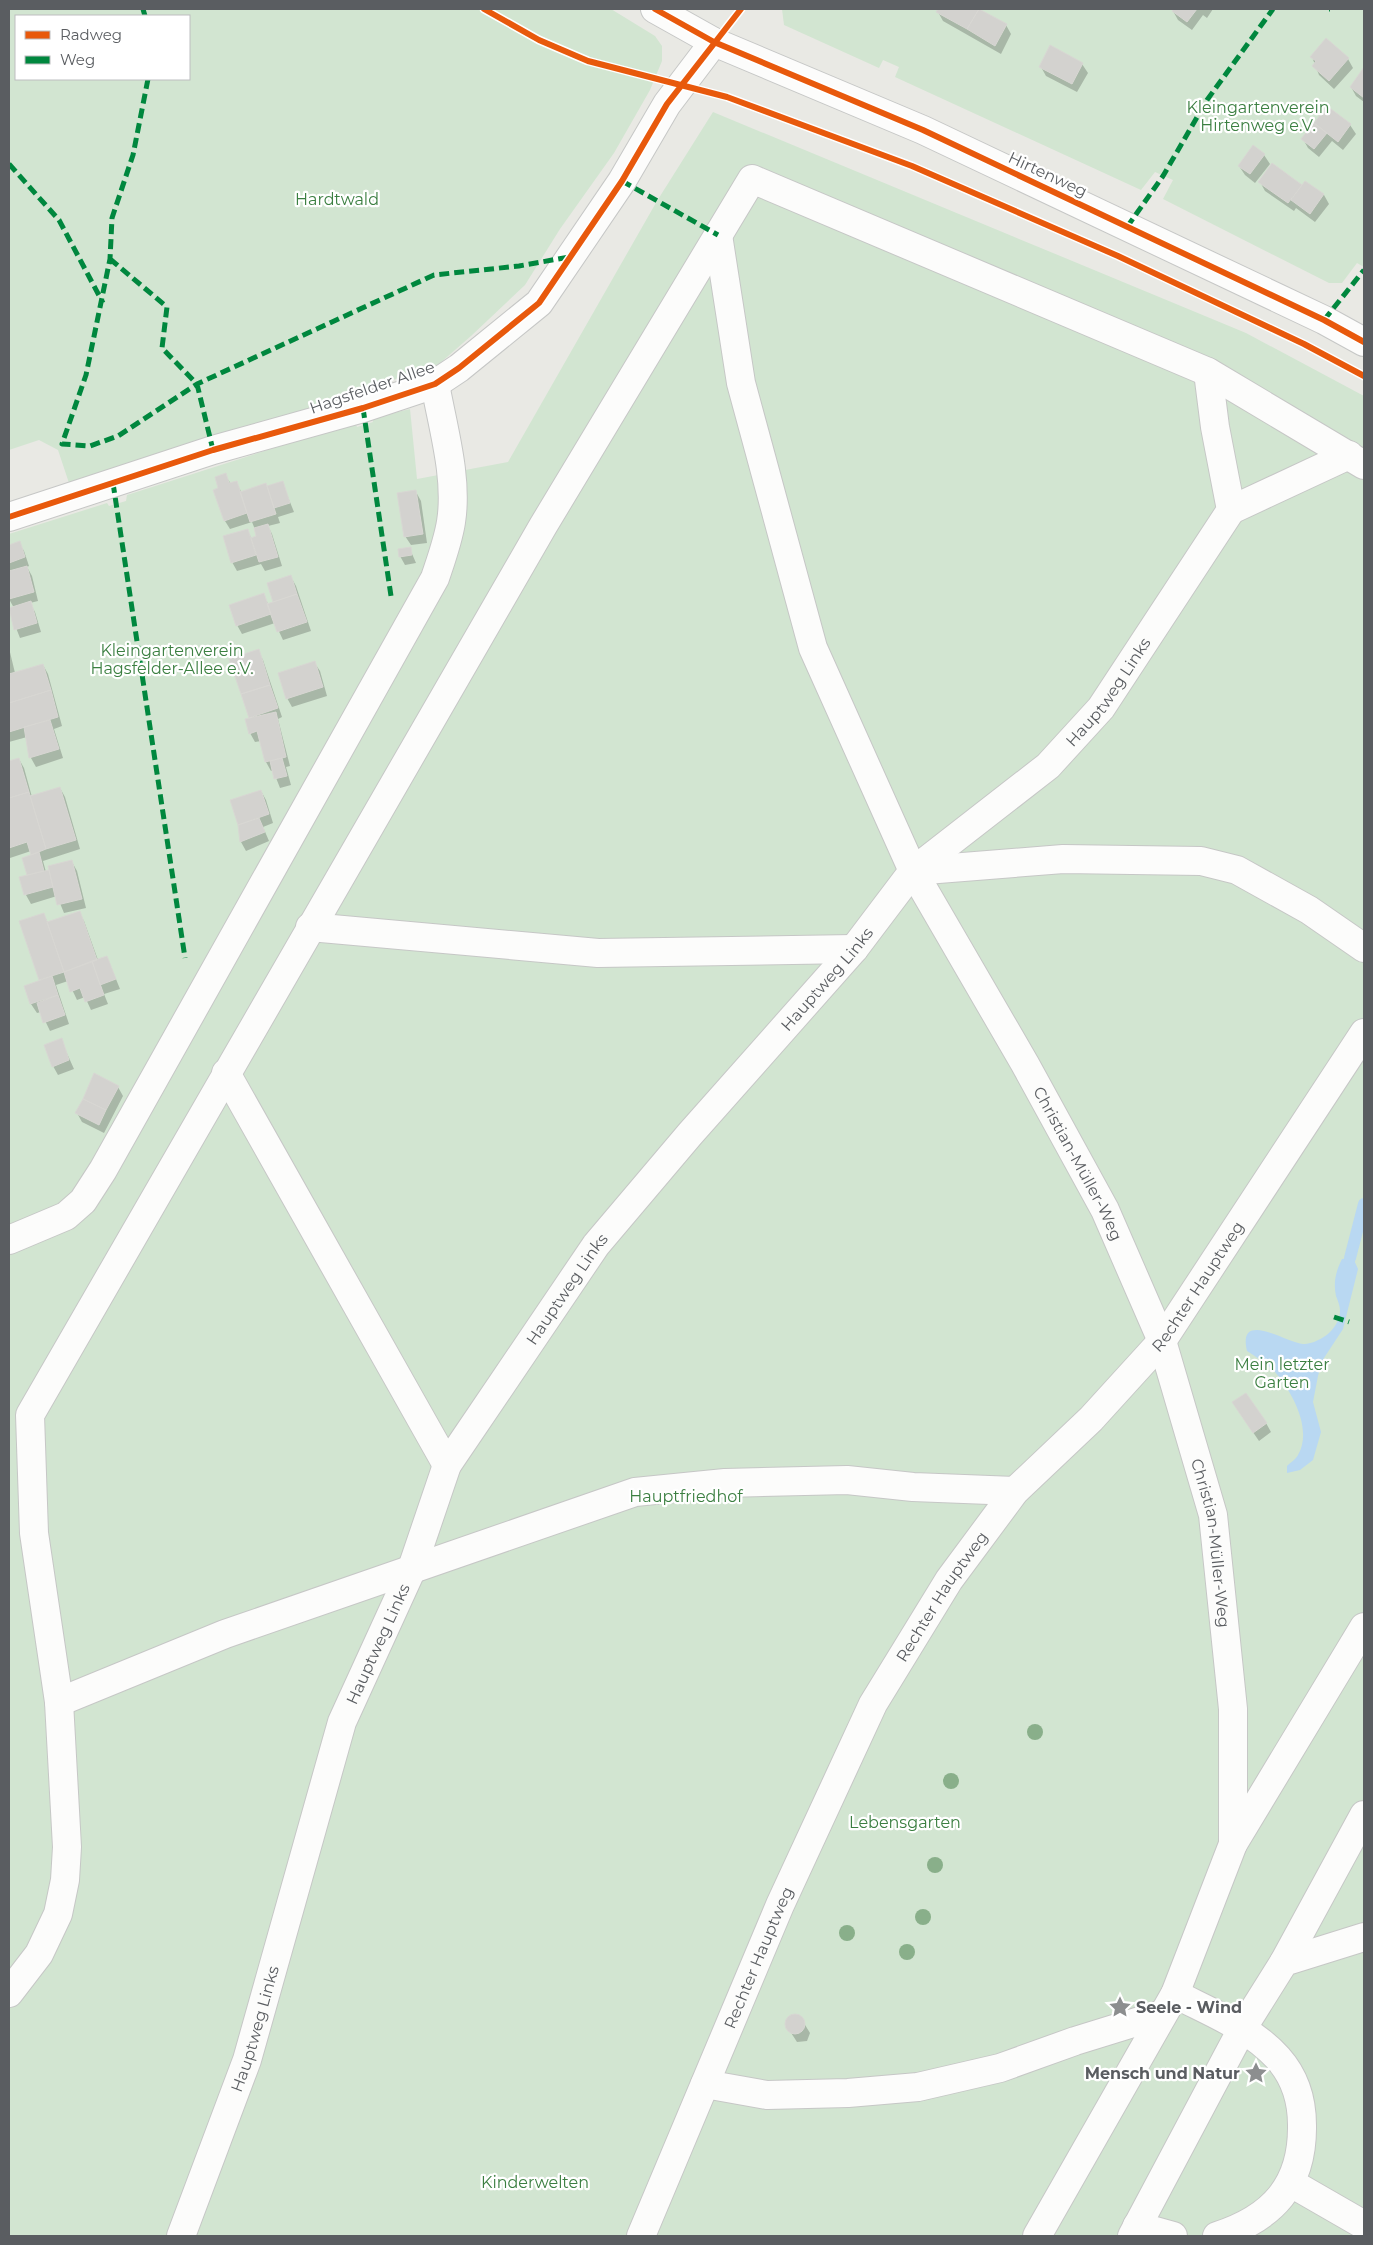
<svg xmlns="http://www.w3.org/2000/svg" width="1373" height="2245" font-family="Montserrat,sans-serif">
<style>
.green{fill:#d2e5d1;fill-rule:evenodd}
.water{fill:#b9d8f2}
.shadow{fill:#0003}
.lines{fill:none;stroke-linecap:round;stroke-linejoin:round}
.stream{stroke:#b9d8f2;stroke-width:12}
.building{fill:#d3d2cf;stroke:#d8d7d3}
.minor-casing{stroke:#c6c7c6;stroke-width:30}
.minor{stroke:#fcfcfb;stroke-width:28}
.quiet{stroke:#00873e;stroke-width:5;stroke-dasharray:10 5;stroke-linecap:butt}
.cycleway-casing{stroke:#fff;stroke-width:9}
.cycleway{stroke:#e8590c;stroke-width:6}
.tree{fill:#89af8a}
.labels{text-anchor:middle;stroke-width:4.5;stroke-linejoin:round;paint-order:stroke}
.park-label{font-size:16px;fill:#3b7f41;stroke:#fff}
.street-label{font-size:16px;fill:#5a5d61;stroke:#fff}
.poi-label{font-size:16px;font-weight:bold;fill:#5a5d61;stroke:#fff;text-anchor:start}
</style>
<rect width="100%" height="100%" fill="#e9e9e4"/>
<path class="green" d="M 9,9 L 611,9 L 655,36 L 662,46 L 662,61 L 650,90 L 614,153 L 560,229 L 525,285 L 471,336 L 439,364 L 344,397 L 69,483 L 58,450 L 39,440 L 9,450 ZM 16,16 L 189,16 L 189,79 L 16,79 Z
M 782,9 L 1364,9 L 1364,267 L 1357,263 L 1342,283 L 1329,283 L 1163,199 L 1173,180 L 1155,172 L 1141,190 L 895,77 L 899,67 L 883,60 L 879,68 L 784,25 Z
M 713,112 L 1246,333 L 1364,396 L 1364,2236 L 9,2236 L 9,534 L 107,503 L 109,506 L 126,501 L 127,495 L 355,422 L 357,427 L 373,422 L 372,418 L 410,409 L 417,479 L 508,462 L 657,201 Z"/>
<path class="water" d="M 1350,1258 L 1354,1260 L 1358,1269 L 1343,1329 L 1322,1361 L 1318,1376 L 1313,1402 L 1321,1432 L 1313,1460 L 1300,1470 L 1287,1473 L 1287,1466 C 1290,1463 1296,1459 1298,1455 C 1313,1429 1292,1392 1275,1372 C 1268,1364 1256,1357 1247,1351 C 1237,1309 1287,1343 1303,1344 C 1308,1344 1315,1342 1318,1340 C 1329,1336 1340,1323 1340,1311 C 1340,1306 1338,1301 1336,1296 C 1333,1282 1336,1271 1342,1259 Z"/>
<path class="shadow" d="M 940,9 L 976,9 L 1006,25 L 1011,34 L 1001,54 L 943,21 L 938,12 Z
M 1175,9 L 1213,9 L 1207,18 L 1203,15 L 1192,30 L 1178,20 L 1173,11 Z
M 1312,57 L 1348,59 L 1353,68 L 1334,89 L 1319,75 Z
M 1082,64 L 1088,73 L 1077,92 L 1046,76 L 1041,67 Z
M 1364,70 L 1364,102 L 1356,96 L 1351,87 Z
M 1327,108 L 1350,125 L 1356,134 L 1343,150 L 1332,141 L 1319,157 L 1308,148 L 1303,139 Z
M 1254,147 L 1264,155 L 1270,164 L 1255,183 L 1245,175 L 1239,166 Z
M 1272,165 L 1302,187 L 1305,182 L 1324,195 L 1329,204 L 1315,222 L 1296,208 L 1294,211 L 1265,191 L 1260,182 Z
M 225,475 L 231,484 L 236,482 L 242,493 L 282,482 L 294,512 L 278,517 L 280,523 L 268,526 L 272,534 L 282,566 L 265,571 L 261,564 L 237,571 L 232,562 L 247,530 L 252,539 L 258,537 L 252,522 L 230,529 L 225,521 L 215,490 L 220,488 Z
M 416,492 L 421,501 L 427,543 L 411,545 L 405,536 Z
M 19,543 L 24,551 L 29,566 L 27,567 L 32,576 L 38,601 L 30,603 L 35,612 L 41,632 L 20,638 L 9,610 L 14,608 L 9,599 L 9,546 Z
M 410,549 L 416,563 L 405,565 L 400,556 Z
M 291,577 L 296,586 L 311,631 L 283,640 L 275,623 L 242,634 L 237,625 L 263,595 L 269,605 L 275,603 Z
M 9,648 L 15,673 L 43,665 L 48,674 L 62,726 L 54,729 L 63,758 L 36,767 L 31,758 L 27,737 L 9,742 Z
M 258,651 L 263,660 L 282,717 L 278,719 L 290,766 L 286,767 L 291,785 L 280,788 L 273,770 L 271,771 L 266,762 L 261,741 L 255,742 L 250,733 L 250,719 L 231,660 Z
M 314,662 L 320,671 L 327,696 L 292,707 L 287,698 Z
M 19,759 L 24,768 L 32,797 L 60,788 L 65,797 L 80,849 L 43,861 L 46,872 L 72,862 L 77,871 L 86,908 L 64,913 L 57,896 L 31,904 L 26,895 L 21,878 L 29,876 L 24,858 L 33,856 L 31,851 L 10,858 L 9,856 L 9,762 Z
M 261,791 L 266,800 L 273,823 L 263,827 L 269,841 L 246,851 L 241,842 L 240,824 Z
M 79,912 L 84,921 L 98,960 L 107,957 L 120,989 L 104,994 L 108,1004 L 91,1010 L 85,997 L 77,1000 L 68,981 L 56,985 L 69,1024 L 50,1031 L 41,1012 L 37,1013 L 31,1004 L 26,986 L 41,981 L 21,922 L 44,915 L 48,923 Z
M 61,1040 L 74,1069 L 58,1075 L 53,1066 Z
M 118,1087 L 123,1096 L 104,1133 L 82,1122 L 77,1113 Z
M 1233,1403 L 1266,1423 L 1271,1432 L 1259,1441 Z
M 799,2015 L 810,2033 L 807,2041 L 797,2042 L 786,2025 L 790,2017 Z"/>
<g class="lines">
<path class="stream" d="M 1350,1258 L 1364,1204"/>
</g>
<path class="building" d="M 938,9 L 979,9 L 967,29 L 936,12 Z
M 979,9 L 1007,24 L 995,46 L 967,29 Z
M 1174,9 L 1197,9 L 1187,22 L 1172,11 Z
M 1326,38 L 1349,58 L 1329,81 L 1312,66 L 1316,61 L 1310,57 Z
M 1050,45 L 1083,63 L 1072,84 L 1039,67 Z
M 1364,67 L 1364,98 L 1350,87 Z
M 1327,106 L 1351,124 L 1338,142 L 1314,123 Z
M 1314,123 L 1327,133 L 1314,149 L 1301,139 Z
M 1253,145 L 1265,154 L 1250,174 L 1238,166 Z
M 1272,163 L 1302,185 L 1288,203 L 1258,182 Z
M 1305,181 L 1324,194 L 1310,214 L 1291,200 Z
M 226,473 L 229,483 L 237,481 L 247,513 L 224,521 L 213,490 L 218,488 L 215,477 Z
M 283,481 L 290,503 L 274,508 L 267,486 Z
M 266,483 L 276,514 L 250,522 L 240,492 Z
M 416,490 L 423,534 L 404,537 L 397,493 Z
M 268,524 L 278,557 L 259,562 L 251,538 L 256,536 L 254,528 Z
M 248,529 L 256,555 L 231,563 L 223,536 Z
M 20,541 L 25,557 L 9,563 L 9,545 Z
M 411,547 L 412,555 L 399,557 L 398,549 Z
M 27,566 L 34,592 L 9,599 L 9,571 Z
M 291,575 L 297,594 L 273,602 L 267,583 Z
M 264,593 L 271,614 L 236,626 L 229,605 Z
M 297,594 L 307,622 L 277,632 L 267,604 Z
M 31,601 L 37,623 L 14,630 L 9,608 Z
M 259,649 L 270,685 L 241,694 L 229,659 Z
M 315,661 L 323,687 L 286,699 L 278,673 Z
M 43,664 L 51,690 L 9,703 L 9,674 Z
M 270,685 L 278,708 L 249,718 L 241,694 Z
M 51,690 L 58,717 L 9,732 L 9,703 Z
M 276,712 L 286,757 L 265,762 L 257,731 L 249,734 L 245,719 Z
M 50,720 L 59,749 L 29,758 L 24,727 Z
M 19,758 L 29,792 L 9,798 L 9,761 Z
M 282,758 L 287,776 L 274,779 L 270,761 Z
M 60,787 L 76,840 L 46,849 L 30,796 Z
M 261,790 L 269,814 L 238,825 L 230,800 Z
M 29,792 L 46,849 L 31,855 L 27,842 L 9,848 L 9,798 Z
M 259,818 L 265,832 L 240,842 L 238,825 Z
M 39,852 L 44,871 L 27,875 L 22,858 Z
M 72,860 L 82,899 L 57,905 L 48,866 Z
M 49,870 L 53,887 L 24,895 L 19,877 Z
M 80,911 L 97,960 L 64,972 L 47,922 Z
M 44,913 L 64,972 L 39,980 L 19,921 Z
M 107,956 L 116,979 L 100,985 L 92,961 Z
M 92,961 L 104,995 L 85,1002 L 80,988 L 70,992 L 64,972 Z
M 52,976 L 58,995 L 30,1004 L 24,986 Z
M 58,995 L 65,1015 L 43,1023 L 37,1003 Z
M 62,1038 L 69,1060 L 52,1067 L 44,1045 Z
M 94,1073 L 119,1086 L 106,1110 L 83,1099 Z
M 83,1099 L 106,1110 L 99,1125 L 75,1113 Z
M 1246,1393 L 1267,1423 L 1253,1433 L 1232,1402 Z
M785 2024a10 10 0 1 1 20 0a10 10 0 1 1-20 0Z"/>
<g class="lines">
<defs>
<g id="minor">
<path d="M 655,9 L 714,42 L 923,130 L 1324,320 L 1364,342"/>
<path d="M 718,235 L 741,383 L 813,648 L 913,871 L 1063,859 L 1201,861 L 1237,870 L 1309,910 L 1364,948"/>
<path d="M 1231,510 L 1349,455"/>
<path d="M 9,517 L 213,450 L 363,408 L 435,384 L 459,368 L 539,303 L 622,181 L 667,104 L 714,42"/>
<path id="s1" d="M 913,871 L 1025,1064 L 1105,1210 L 1162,1341 L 1213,1515 L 1233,1709 L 1233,1844 L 1175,1994 L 1037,2236"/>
<path d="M 310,927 L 598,953 L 854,949"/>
<path d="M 226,1073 L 447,1465"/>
<path d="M 9,1240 L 66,1216 L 83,1201 L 103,1170 L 435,578 C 441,560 448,541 451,522 C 458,478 443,428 435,384"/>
<path d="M 59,1702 L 225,1634 L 635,1492 L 725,1483 L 847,1480 L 913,1487 L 1015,1491"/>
<path d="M 1233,1844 L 1364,1627"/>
<path d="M 1284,1962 L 1364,1815"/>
<path d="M 9,1993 L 39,1954 L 58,1914 L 65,1880 L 67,1847 L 59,1702 L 34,1533 L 30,1415 L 543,526 L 752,179 L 1208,372 L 1364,465"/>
<path d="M 1175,1994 C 1210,2012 1251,2028 1278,2058 C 1295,2077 1302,2101 1302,2125 C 1303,2185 1273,2218 1217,2236"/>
<path d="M 705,2084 L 767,2095 L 848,2093 L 918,2087 L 1000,2068 L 1075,2041 L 1162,2014"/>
<path d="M 1291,2183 L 1364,2225"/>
<path d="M 1137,2226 L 1173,2236"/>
<path id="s2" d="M 181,2236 L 247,2060 L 342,1722 L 411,1571 L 447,1465 L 596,1245 L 690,1134 L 854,949 L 913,871 L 1048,766 L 1101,708 L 1231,510 L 1215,427 L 1208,372"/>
<path id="s3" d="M 641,2236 L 780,1905 L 873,1704 L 949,1580 L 1015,1491 L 1091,1419 L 1162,1341 L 1364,1033"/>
<path d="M 1132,2236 L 1242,2029 L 1284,1962 L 1364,1937"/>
</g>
</defs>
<use href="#minor" class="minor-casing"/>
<use href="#minor" class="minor"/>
<path class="quiet" d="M 143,9 L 145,16
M 1329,9 L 1330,9
M 148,79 L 133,155 L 112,218 L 110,259 L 86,375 L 62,444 L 90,446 L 118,436 L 197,384 L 434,275 L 519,266 L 569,257
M 9,164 L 59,220 L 103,303
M 622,181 L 718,235
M 1127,227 L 1163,176 L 1207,100 L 1273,9
M 110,259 L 167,307 L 162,348 L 197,384 L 213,450
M 1324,320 L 1364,270
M 363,408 L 391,596
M 113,483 L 185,958
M 1334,1317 L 1349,1322"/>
<defs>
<path id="cycleway" d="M 484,9 L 539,40 L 588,61 L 727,97 L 912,166 L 1118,256 L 1304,344 L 1364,376
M 655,9 L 714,42 L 923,130 L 1324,320 L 1364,342
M 9,517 L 213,450 L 363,408 L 435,384 L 459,368 L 539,303 L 622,181 L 667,104 L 741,9"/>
</defs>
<use href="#cycleway" class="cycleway-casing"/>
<use href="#cycleway" class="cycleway"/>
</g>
<g class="tree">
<circle cx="1035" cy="1732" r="8"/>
<circle cx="951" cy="1781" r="8"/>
<circle cx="935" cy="1865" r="8"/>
<circle cx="923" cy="1917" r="8"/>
<circle cx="847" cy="1933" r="8"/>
<circle cx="907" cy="1952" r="8"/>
</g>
<defs>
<symbol id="sight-bare" viewBox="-9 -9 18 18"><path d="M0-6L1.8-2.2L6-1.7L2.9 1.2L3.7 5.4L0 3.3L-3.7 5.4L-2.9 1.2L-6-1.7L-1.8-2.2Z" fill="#8c8e8f" stroke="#fff" stroke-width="2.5" paint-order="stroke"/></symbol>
</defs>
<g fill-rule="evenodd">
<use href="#sight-bare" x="1104" y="1991" width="32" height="32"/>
<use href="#sight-bare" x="1240" y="2057" width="32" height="32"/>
</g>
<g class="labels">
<g class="park-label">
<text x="1258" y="113">Kleingartenverein<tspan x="1258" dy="18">Hirtenweg e.V.</tspan></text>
<text x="337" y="205">Hardtwald</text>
<text x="172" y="656">Kleingartenverein<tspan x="172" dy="18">Hagsfelder-Allee e.V.</tspan></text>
<text x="1282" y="1370">Mein letzter<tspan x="1282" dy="18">Garten</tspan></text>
<text x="686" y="1502">Hauptfriedhof</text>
<text x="905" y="1828">Lebensgarten</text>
<text x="535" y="2188">Kinderwelten</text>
</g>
<g class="street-label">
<text transform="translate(1048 174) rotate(25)" y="6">Hirtenweg</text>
<text transform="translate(372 387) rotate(-19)" y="6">Hagsfelder Allee</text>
<text dy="6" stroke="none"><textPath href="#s2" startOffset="1840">Hauptweg Links</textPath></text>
<text dy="6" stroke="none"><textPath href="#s2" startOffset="1435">Hauptweg Links</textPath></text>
<text dy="6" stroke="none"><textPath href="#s1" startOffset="336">Christian-Müller-Weg</textPath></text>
<text dy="6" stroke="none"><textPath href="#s3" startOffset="1112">Rechter Hauptweg</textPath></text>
<text dy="6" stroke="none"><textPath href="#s2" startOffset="1030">Hauptweg Links</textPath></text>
<text dy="6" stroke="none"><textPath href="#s1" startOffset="741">Christian-Müller-Weg</textPath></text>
<text dy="6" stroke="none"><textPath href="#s3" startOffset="708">Rechter Hauptweg</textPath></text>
<text dy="6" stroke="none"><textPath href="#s2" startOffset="625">Hauptweg Links</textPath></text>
<text dy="6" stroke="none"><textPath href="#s3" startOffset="302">Rechter Hauptweg</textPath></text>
<text dy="6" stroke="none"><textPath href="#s2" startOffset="220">Hauptweg Links</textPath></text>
</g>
<g class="poi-label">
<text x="1136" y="2013">Seele - Wind</text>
<text x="1240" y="2079" text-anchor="end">Mensch und Natur</text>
</g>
</g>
<rect width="1373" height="2245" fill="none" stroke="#5a5d61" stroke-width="20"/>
<rect x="15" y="15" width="175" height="65" fill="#ffffff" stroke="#bdbec0"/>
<rect x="25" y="31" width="25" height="8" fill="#e8590c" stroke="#bdbec0"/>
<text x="60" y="40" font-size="15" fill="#5a5d61">Radweg</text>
<rect x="25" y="56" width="25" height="8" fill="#00873e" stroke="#bdbec0"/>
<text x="60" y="65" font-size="15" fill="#5a5d61">Weg</text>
</svg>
